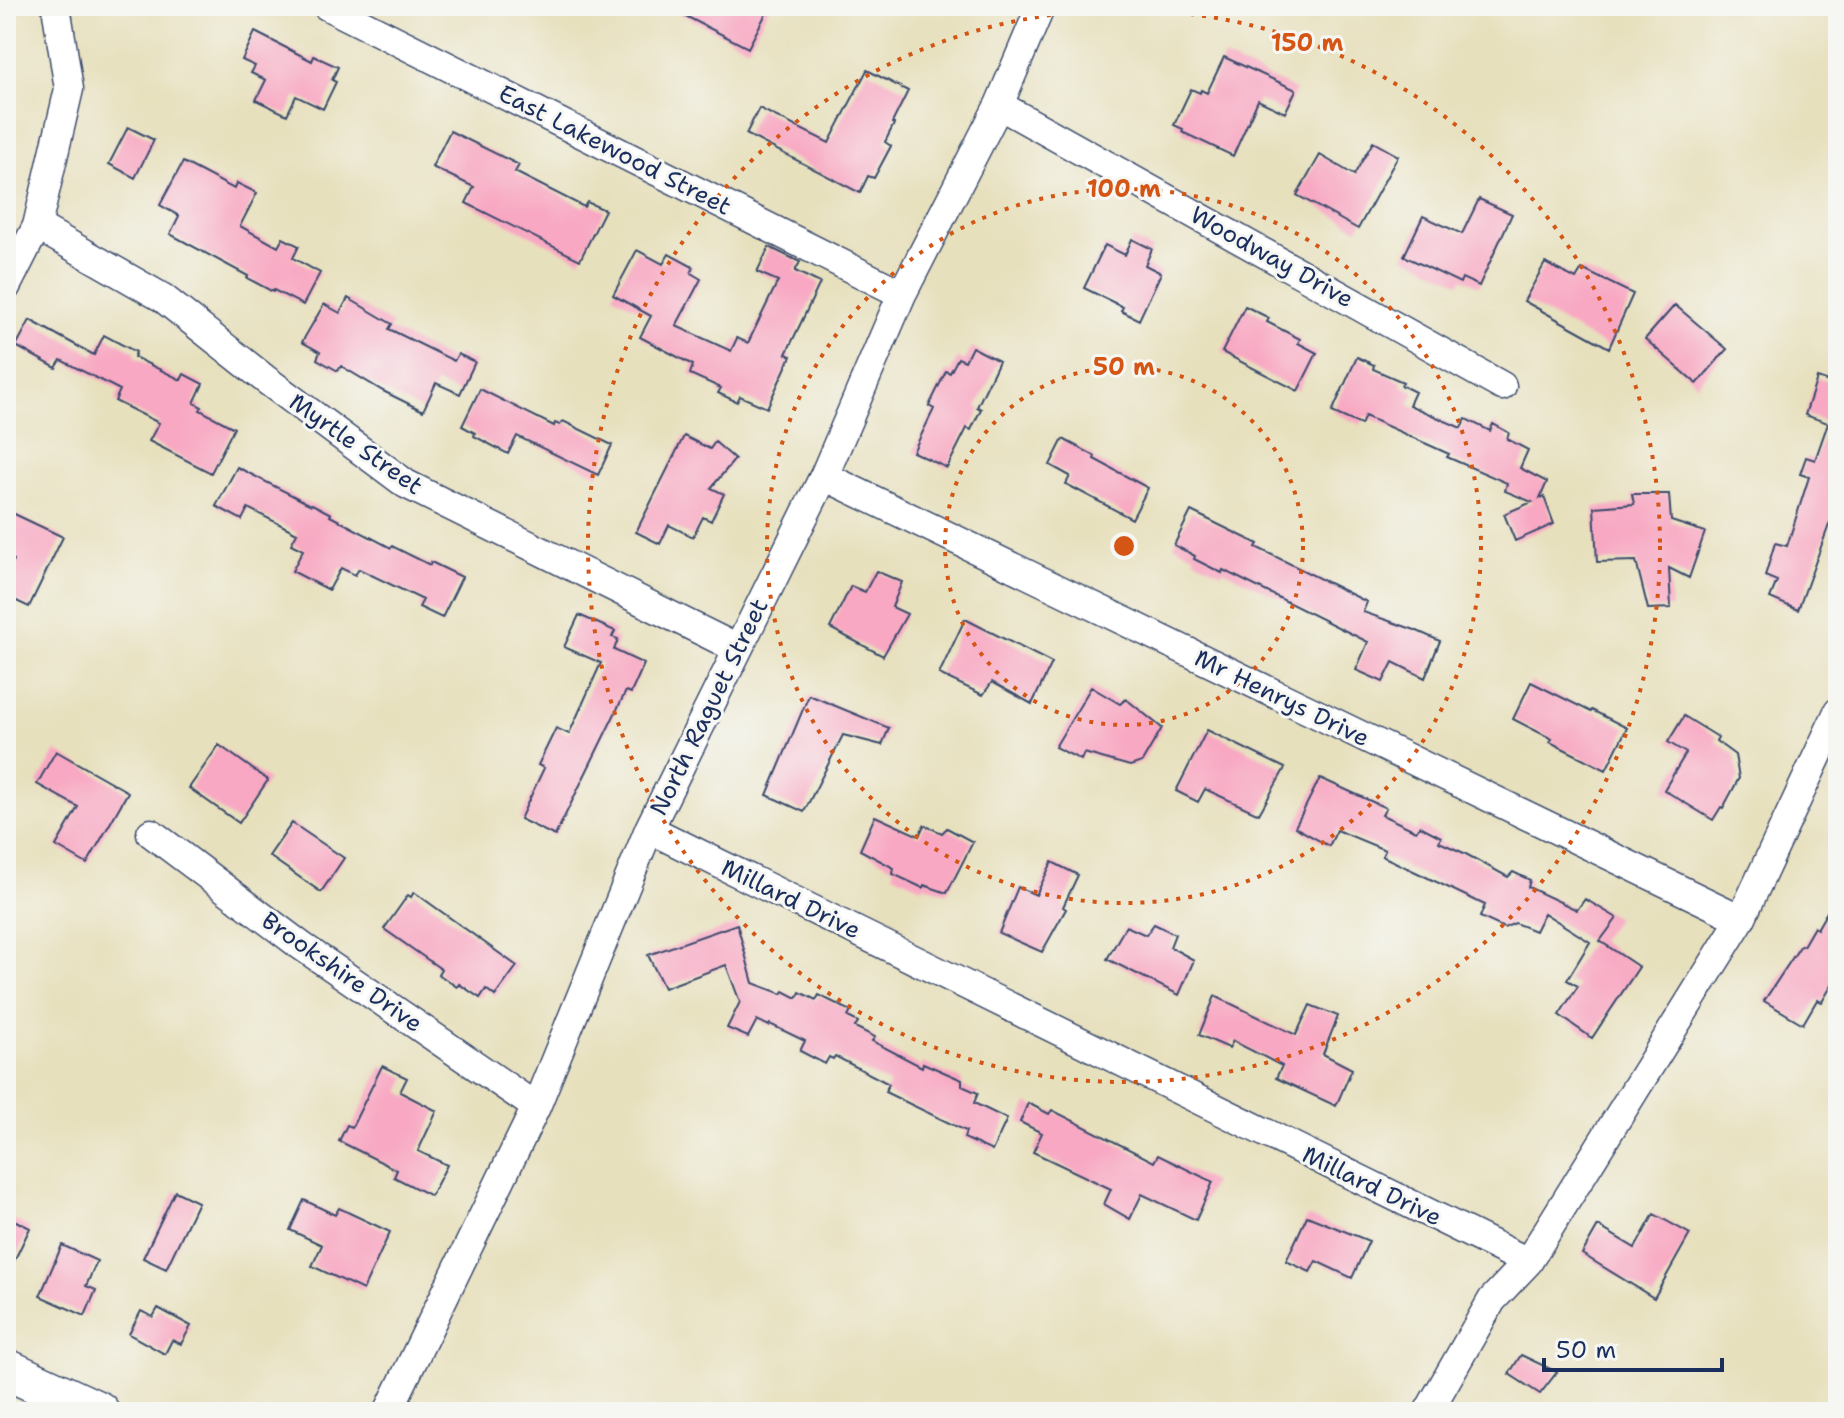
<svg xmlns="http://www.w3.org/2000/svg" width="1844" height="1418" font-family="'Shantell Sans',sans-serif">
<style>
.building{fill:#f8a8c2}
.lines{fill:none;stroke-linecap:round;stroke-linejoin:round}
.minor-casing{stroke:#3a4a6c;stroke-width:31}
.secondary-casing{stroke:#3a4a6c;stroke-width:43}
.minor{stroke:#fff;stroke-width:28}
.secondary{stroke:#fff;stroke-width:40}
.ring{fill:none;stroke:#d45514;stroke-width:4;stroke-dasharray:4 8}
.labels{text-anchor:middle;stroke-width:6;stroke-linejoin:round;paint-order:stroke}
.street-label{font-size:24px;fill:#1b2f5e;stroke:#f6f6f2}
.centre{fill:#d45514;stroke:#f6f6f2;stroke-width:4}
.ring-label{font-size:24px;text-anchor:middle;font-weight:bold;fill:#d45514;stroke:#f6f6f2;stroke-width:6;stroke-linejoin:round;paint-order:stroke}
</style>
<rect width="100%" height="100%" fill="#f6f6f2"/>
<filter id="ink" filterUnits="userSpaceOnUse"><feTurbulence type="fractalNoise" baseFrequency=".0125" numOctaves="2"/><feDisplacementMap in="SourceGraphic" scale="16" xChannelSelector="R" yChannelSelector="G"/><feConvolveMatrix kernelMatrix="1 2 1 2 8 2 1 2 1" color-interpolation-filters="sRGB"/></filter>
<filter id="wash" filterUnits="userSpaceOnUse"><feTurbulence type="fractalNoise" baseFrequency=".006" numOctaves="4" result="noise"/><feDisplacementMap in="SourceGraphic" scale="32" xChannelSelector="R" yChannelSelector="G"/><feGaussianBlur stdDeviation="1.8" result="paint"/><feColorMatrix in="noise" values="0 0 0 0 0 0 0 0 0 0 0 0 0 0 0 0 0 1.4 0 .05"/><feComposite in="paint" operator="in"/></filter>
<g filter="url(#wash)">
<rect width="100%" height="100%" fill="#e7e0bd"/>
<g id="blocks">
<path class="building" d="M 666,6 L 770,6 L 748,48 Z
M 255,32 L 312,61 L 314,56 L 338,67 L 332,80 L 336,82 L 323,109 L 296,96 L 287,115 L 256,100 L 266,80 L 251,73 L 255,66 L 242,60 Z
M 1224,57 L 1296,90 L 1285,113 L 1258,100 L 1233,156 L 1182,132 L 1183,129 L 1174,125 L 1191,89 L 1200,93 L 1201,90 L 1207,93 Z
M 867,70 L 908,91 L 892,123 L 894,124 L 885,142 L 891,146 L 874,178 L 868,176 L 860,193 L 746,134 L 759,108 L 829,143 Z
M 128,127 L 154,140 L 135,178 L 109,164 Z
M 450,131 L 519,165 L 515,172 L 584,207 L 587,202 L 605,210 L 580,260 L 466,203 L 474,187 L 432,167 Z
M 1373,142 L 1398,156 L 1358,229 L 1297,195 L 1320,155 L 1354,175 Z
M 183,162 L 234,189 L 237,183 L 257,193 L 240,226 L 278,247 L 283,238 L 299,246 L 293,258 L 320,273 L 303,305 L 274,290 L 273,292 L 247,278 L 248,276 L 170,234 L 179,216 L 160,205 Z
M 1479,199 L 1512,214 L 1479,286 L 1462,278 L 1460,283 L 1404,256 L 1423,216 L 1462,234 Z
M 1132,239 L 1152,249 L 1145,265 L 1161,273 L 1139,320 L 1121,311 L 1123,307 L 1084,288 L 1105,245 L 1125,255 Z
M 769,247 L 800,262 L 795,271 L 820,283 L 786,354 L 791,356 L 767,408 L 740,396 L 737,402 L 718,393 L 721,388 L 690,374 L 693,365 L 640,337 L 651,316 L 613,295 L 637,250 L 663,264 L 669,254 L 693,267 L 691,273 L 701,279 L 676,326 L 731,351 L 737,338 L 748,343 L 778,281 L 757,272 Z
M 1545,263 L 1576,279 L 1582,269 L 1633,294 L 1609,348 L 1524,301 Z
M 348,298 L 392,324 L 389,329 L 454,361 L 458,354 L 475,362 L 460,394 L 436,383 L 423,411 L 383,391 L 341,366 L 338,371 L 317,359 L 320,352 L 302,342 L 324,304 L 340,313 Z
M 1675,305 L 1727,349 L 1697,384 L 1645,339 Z
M 1245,306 L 1269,318 L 1267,322 L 1300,339 L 1298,343 L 1317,353 L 1298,391 L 1222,352 Z
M 30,320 L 94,355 L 104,335 L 136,352 L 134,357 L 181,380 L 184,374 L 203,384 L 194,403 L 202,407 L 200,410 L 234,428 L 211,473 L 149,441 L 159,423 L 115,401 L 120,390 L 61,360 L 56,368 L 16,346 Z
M 972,347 L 999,361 L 977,407 L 981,409 L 971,430 L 967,428 L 947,468 L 913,452 L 934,409 L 929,406 L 946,371 L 950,373 L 958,358 L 965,361 Z
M 1357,357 L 1374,365 L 1373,369 L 1403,382 L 1401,385 L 1415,392 L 1409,405 L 1461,428 L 1466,419 L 1490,431 L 1493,424 L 1509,433 L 1507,439 L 1528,450 L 1520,468 L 1547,482 L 1540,498 L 1544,497 L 1554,524 L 1515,541 L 1504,514 L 1532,502 L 1505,491 L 1507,483 L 1447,457 L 1449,454 L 1365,416 L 1361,425 L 1332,412 Z
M 1817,378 L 1838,385 L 1838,500 L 1798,610 L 1770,598 L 1777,581 L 1765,576 L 1775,543 L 1787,546 L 1809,477 L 1800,474 L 1806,457 L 1815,460 L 1828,423 L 1805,415 Z
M 480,389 L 554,426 L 555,423 L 560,425 L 563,421 L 612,445 L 598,475 L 517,436 L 508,454 L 474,436 L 475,433 L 462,426 Z
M 684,436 L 710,449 L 715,442 L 735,459 L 711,488 L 724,494 L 711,521 L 703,517 L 693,537 L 669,525 L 660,544 L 636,532 Z
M 1063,439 L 1095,456 L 1094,459 L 1148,488 L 1132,519 L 1066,484 L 1070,476 L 1050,465 Z
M 237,467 L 311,505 L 312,504 L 331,514 L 330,516 L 391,548 L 392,546 L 430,565 L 431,562 L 462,577 L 442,618 L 419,607 L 423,600 L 359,569 L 355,575 L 341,568 L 329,590 L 292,571 L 303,550 L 291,544 L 297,533 L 248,508 L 242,520 L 216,506 Z
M 1632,494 L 1669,494 L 1671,521 L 1705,532 L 1689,578 L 1669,568 L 1671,608 L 1648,609 L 1636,561 L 1597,562 L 1594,507 L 1634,504 Z
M 6,510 L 63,537 L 29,607 L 6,596 L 6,575 L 14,560 L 6,556 Z
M 1191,511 L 1258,544 L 1256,547 L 1367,602 L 1363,612 L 1415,630 L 1440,641 L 1425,678 L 1393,662 L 1383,682 L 1356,670 L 1368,642 L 1223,570 L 1222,573 L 1194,559 L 1195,556 L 1174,545 Z
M 876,571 L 902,582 L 892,607 L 907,614 L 883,656 L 830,628 L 851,586 L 865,592 Z
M 579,615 L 615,631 L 612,637 L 618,639 L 614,650 L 644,664 L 631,693 L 626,691 L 555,836 L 520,819 L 544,768 L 538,765 L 556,728 L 569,734 L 601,663 L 564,647 Z
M 965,619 L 1052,663 L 1032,704 L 992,682 L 983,695 L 939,674 Z
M 1531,682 L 1591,712 L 1592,710 L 1627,728 L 1606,770 L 1550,742 L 1552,739 L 1513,719 Z
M 1091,687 L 1120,704 L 1126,699 L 1162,728 L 1142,762 L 1130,766 L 1084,753 L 1081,760 L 1055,747 Z
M 809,695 L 889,728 L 882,745 L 843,735 L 804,812 L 767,795 Z
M 1684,716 L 1718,737 L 1716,741 L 1735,755 L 1739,778 L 1723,808 L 1721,807 L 1713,820 L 1664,790 L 1686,753 L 1668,742 Z
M 1207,730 L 1285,768 L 1259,814 L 1205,789 L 1198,802 L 1176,791 Z
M 219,745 L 268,780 L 239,823 L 189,788 Z
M 56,751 L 128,792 L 87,864 L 56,846 L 78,807 L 37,784 Z
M 1320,778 L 1386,808 L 1382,815 L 1416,831 L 1420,826 L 1441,837 L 1439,842 L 1464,853 L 1508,877 L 1513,872 L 1530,880 L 1528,887 L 1577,910 L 1585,899 L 1617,918 L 1600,941 L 1639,967 L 1592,1038 L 1559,1015 L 1578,986 L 1567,980 L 1590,942 L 1544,913 L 1535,931 L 1515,923 L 1504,928 L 1480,917 L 1485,905 L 1382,856 L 1385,850 L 1337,830 L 1329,846 L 1295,827 Z
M 875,816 L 919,836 L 924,825 L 942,833 L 947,828 L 973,842 L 947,893 L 924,885 L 923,888 L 893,874 L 894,868 L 860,850 Z
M 292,823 L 344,858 L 321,892 L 269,856 Z
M 1052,862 L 1078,875 L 1063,907 L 1066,909 L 1042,952 L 999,933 L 1018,887 L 1036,895 Z
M 414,892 L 517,966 L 495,996 L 486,989 L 480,998 L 459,984 L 457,987 L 438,974 L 441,969 L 384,929 L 408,895 L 411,897 Z
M 1838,893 L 1838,974 L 1822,1002 L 1817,1000 L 1803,1024 L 1764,1001 L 1801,945 L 1803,946 L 1814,927 L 1817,929 Z
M 737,924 L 753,983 L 782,994 L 784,991 L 797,998 L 800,992 L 816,1000 L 819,995 L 851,1011 L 848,1017 L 858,1022 L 855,1027 L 875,1037 L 872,1041 L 922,1067 L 923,1063 L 962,1080 L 962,1086 L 978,1093 L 974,1103 L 1007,1119 L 992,1151 L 964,1138 L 966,1131 L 885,1092 L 889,1084 L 835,1056 L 833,1059 L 829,1057 L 825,1064 L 800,1051 L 805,1041 L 770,1024 L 769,1026 L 757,1020 L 748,1037 L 727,1028 L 740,1002 L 726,965 L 664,988 L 648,955 Z
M 1154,924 L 1175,934 L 1170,947 L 1194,960 L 1179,995 L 1107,959 L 1126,926 L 1146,935 Z
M 1215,996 L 1296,1035 L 1310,1005 L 1338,1016 L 1323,1054 L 1352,1069 L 1336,1106 L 1276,1078 L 1282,1066 L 1233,1041 L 1229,1048 L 1199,1035 Z
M 382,1066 L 407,1078 L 400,1092 L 437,1111 L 418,1151 L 447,1165 L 431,1196 L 394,1177 L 397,1170 L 339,1141 L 347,1125 L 352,1127 Z
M 1028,1103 L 1049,1114 L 1052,1110 L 1154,1162 L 1158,1155 L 1213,1182 L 1196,1220 L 1142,1194 L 1130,1219 L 1104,1204 L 1111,1189 L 1033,1152 L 1042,1133 L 1020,1122 Z
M 175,1191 L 198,1202 L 166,1269 L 143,1258 Z
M 304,1200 L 335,1215 L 339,1208 L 390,1232 L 363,1290 L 312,1266 L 322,1245 L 290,1230 Z
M 1654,1214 L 1690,1234 L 1654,1298 L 1582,1254 L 1598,1226 L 1635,1248 Z
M 6,1216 L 30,1228 L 6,1278 Z
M 1307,1216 L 1369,1241 L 1352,1278 L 1316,1261 L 1310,1272 L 1286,1261 Z
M 62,1245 L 97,1261 L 86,1286 L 96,1290 L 85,1316 L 40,1296 Z
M 158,1308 L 191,1326 L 181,1344 L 172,1340 L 165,1354 L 129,1334 L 141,1311 L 153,1317 Z
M 1521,1355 L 1557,1372 L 1540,1394 L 1509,1374 Z"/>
</g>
</g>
<g filter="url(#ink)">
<use href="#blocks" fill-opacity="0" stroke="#3a4a6c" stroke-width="2"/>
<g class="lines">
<defs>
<path id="minor" d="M 327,6 L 902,294
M 999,105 L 1502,386
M 37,226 L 163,298 L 265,379 L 406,484 L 738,649
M 6,287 L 37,226 L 69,89 L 56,6
M 824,476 L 1741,919
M 649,829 L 1528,1262
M 151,833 L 300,945 L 536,1107
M 388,1412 L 536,1107 L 649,829 L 824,476 L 902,294 L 999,105 L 1041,6
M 1428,1412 L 1492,1300 L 1528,1262 L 1741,919 L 1838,712"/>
<path id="secondary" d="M 6,1369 L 99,1412"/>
</defs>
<use href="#minor" class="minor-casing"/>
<use href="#secondary" class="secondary-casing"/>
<use href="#minor" class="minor"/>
<use href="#secondary" class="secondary"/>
</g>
</g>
<g class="ring">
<circle cx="1124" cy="546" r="179"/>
<circle cx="1124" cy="546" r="357"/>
<circle cx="1124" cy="546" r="536"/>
</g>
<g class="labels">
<g class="street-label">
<text transform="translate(615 150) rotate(27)" y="8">East Lakewood Street</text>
<text transform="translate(1272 257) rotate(29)" y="8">Woodway Drive</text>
<text transform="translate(356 444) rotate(35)" y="8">Myrtle Street</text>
<text transform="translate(1282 698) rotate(26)" y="8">Mr Henrys Drive</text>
<text transform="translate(709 707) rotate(-64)" y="8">North Raguet Street</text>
<text transform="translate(791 899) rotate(26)" y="8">Millard Drive</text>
<text transform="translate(342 972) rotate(35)" y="8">Brookshire Drive</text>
<text transform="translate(1372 1186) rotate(26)" y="8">Millard Drive</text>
</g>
</g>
<circle cx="1124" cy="546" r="12" class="centre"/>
<g class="ring-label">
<text x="1307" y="51">150 m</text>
<text x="1124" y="197">100 m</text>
<text x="1124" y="375">50 m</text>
</g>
<rect width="1844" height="1418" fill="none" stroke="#f6f6f2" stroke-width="32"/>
<path d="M1544 1358v12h178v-12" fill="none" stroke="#1b2f5e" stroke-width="4"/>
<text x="1556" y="1358" font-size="24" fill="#1b2f5e" stroke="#f6f6f2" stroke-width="6" paint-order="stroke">50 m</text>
</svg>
